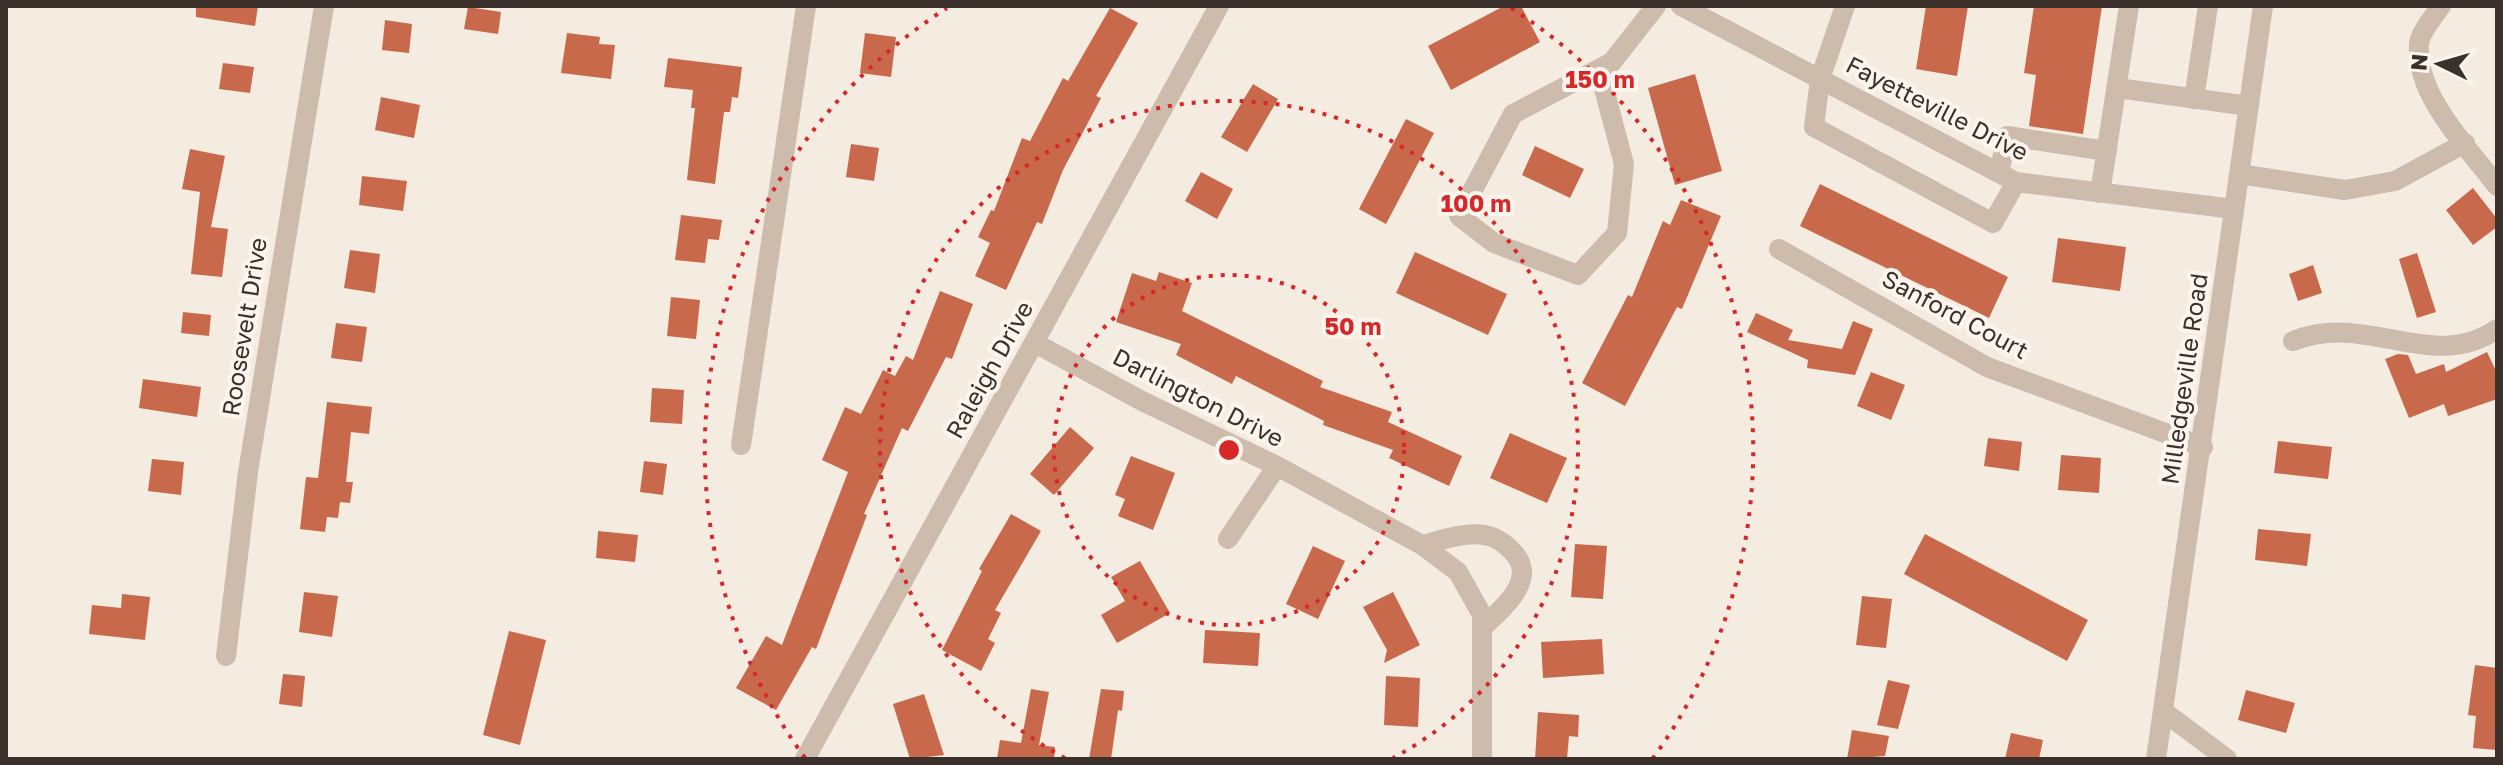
<svg xmlns="http://www.w3.org/2000/svg" width="2503" height="765" font-family="'Golos Text',sans-serif">
<style>
.building{fill:#c8694b}
.lines{fill:none;stroke-linecap:round;stroke-linejoin:round}
.minor{stroke:#cdbbac;stroke-width:20}
.ring{fill:none;stroke:#d62828;stroke-width:4;stroke-dasharray:4 8}
.labels{text-anchor:middle;stroke-width:8;stroke-linejoin:round;paint-order:stroke}
.street-label{font-size:24px;fill:#3b302b;stroke:#fbf5ee}
.centre{fill:#d62828;stroke:#fbf5ee;stroke-width:4}
.ring-label{font-size:24px;text-anchor:middle;font-weight:bold;fill:#d62828;stroke:#fbf5ee;stroke-width:8;stroke-linejoin:round;paint-order:stroke}
</style>
<rect width="100%" height="100%" fill="#f4ebe1"/>
<path class="building" d="M 196,6 L 258,6 L 255,26 L 196,17 Z
M 1504,6 L 1521,6 L 1540,42 L 1451,90 L 1428,46 Z
M 1926,6 L 1968,6 L 1957,76 L 1916,69 Z
M 2034,6 L 2102,6 L 2083,134 L 2029,126 L 2036,75 L 2024,73 Z
M 468,7 L 501,12 L 498,34 L 464,29 Z
M 1110,8 L 1138,23 L 1096,96 L 1101,98 L 1063,170 L 1042,224 L 1037,222 L 1006,290 L 975,276 L 990,243 L 978,237 L 991,210 L 994,211 L 1022,138 L 1030,141 L 1063,78 L 1068,81 Z
M 385,20 L 412,24 L 409,53 L 382,50 Z
M 567,33 L 600,37 L 599,44 L 615,45 L 611,79 L 561,73 Z
M 865,33 L 896,37 L 891,77 L 860,73 Z
M 668,58 L 742,67 L 738,98 L 732,97 L 730,112 L 724,112 L 715,184 L 687,180 L 695,108 L 691,108 L 693,90 L 664,87 Z
M 223,63 L 254,67 L 250,93 L 219,89 Z
M 1695,74 L 1722,171 L 1675,185 L 1648,88 Z
M 1253,84 L 1278,99 L 1247,152 L 1221,137 Z
M 381,97 L 420,105 L 414,138 L 375,130 Z
M 1406,119 L 1434,133 L 1386,224 L 1359,209 Z
M 851,144 L 879,148 L 874,181 L 846,177 Z
M 1535,146 L 1584,169 L 1570,198 L 1522,175 Z
M 190,149 L 225,156 L 211,227 L 228,229 L 222,277 L 191,274 L 200,192 L 182,189 Z
M 1201,172 L 1233,189 L 1217,219 L 1185,201 Z
M 362,176 L 407,181 L 403,211 L 359,205 Z
M 1820,184 L 2008,277 L 1989,318 L 1800,226 Z
M 2473,188 L 2497,219 L 2497,227 L 2473,245 L 2446,210 Z
M 1681,200 L 1721,216 L 1682,309 L 1677,307 L 1625,406 L 1582,383 L 1628,295 L 1632,297 L 1663,221 L 1670,225 Z
M 681,215 L 722,220 L 719,240 L 708,239 L 705,263 L 675,260 Z
M 2058,238 L 2126,247 L 2120,291 L 2052,282 Z
M 350,250 L 380,254 L 375,293 L 344,288 Z
M 1415,252 L 1507,294 L 1488,335 L 1396,293 Z
M 2417,253 L 2436,312 L 2417,318 L 2399,259 Z
M 2313,265 L 2322,293 L 2298,301 L 2289,274 Z
M 1159,272 L 1192,283 L 1182,311 L 1323,381 L 1320,387 L 1392,412 L 1388,422 L 1462,456 L 1449,486 L 1389,458 L 1393,450 L 1323,425 L 1324,421 L 1236,376 L 1232,384 L 1176,355 L 1181,344 L 1116,322 L 1132,273 L 1156,281 Z
M 940,291 L 973,304 L 952,359 L 946,357 L 908,431 L 902,428 L 864,514 L 867,515 L 816,649 L 812,647 L 776,710 L 736,688 L 766,636 L 782,645 L 848,472 L 822,460 L 845,407 L 861,414 L 883,370 L 895,376 L 906,356 L 913,360 Z
M 671,297 L 700,300 L 696,339 L 667,336 Z
M 183,312 L 211,315 L 209,336 L 181,333 Z
M 1756,313 L 1793,330 L 1788,340 L 1842,349 L 1853,321 L 1873,329 L 1855,375 L 1807,368 L 1808,360 L 1747,332 Z
M 336,323 L 367,327 L 362,362 L 331,358 Z
M 2487,352 L 2497,373 L 2497,399 L 2448,416 L 2444,404 L 2409,418 L 2385,359 L 2398,354 L 2408,355 L 2416,374 L 2444,364 L 2446,372 Z
M 1871,372 L 1905,385 L 1891,420 L 1857,406 Z
M 143,379 L 201,387 L 197,417 L 139,408 Z
M 652,388 L 684,390 L 682,424 L 650,422 Z
M 327,402 L 372,407 L 369,434 L 351,432 L 346,482 L 353,482 L 350,503 L 340,502 L 338,518 L 327,517 L 325,532 L 300,529 L 306,477 L 318,478 Z
M 1070,427 L 1094,448 L 1054,495 L 1030,474 Z
M 1510,433 L 1567,458 L 1547,503 L 1490,478 Z
M 1988,438 L 2022,442 L 2019,471 L 1984,466 Z
M 2278,441 L 2332,447 L 2328,479 L 2274,473 Z
M 2061,455 L 2101,458 L 2099,493 L 2058,490 Z
M 1131,456 L 1175,473 L 1153,530 L 1118,516 L 1125,499 L 1115,495 Z
M 152,459 L 184,462 L 181,495 L 148,491 Z
M 644,461 L 667,464 L 663,495 L 640,492 Z
M 1011,514 L 1041,531 L 995,610 L 1001,613 L 988,639 L 995,643 L 981,671 L 942,650 L 982,571 L 979,569 Z
M 2258,529 L 2311,534 L 2307,566 L 2255,560 Z
M 598,531 L 638,535 L 635,562 L 596,558 Z
M 1925,534 L 2088,620 L 2067,661 L 1904,574 Z
M 1575,544 L 1607,546 L 1603,599 L 1571,597 Z
M 1313,546 L 1345,561 L 1318,619 L 1286,604 Z
M 1140,561 L 1170,613 L 1117,643 L 1101,615 L 1125,601 L 1111,577 Z
M 304,592 L 338,596 L 332,637 L 299,632 Z
M 1393,592 L 1420,645 L 1384,663 L 1387,650 L 1363,607 Z
M 122,594 L 150,597 L 145,640 L 89,634 L 92,605 L 121,608 Z
M 1862,596 L 1892,599 L 1886,648 L 1856,645 Z
M 1205,630 L 1260,633 L 1258,666 L 1203,663 Z
M 509,631 L 546,640 L 520,745 L 483,735 Z
M 1602,639 L 1604,674 L 1543,678 L 1541,642 Z
M 2475,665 L 2497,668 L 2497,750 L 2473,748 L 2476,716 L 2468,715 Z
M 283,674 L 305,676 L 302,707 L 279,704 Z
M 1386,676 L 1420,678 L 1418,727 L 1384,725 Z
M 1888,680 L 1910,685 L 1898,729 L 1877,725 Z
M 1031,689 L 1049,692 L 1039,745 L 1055,747 L 1054,759 L 997,759 L 1000,740 L 1021,743 Z
M 1101,689 L 1124,691 L 1122,711 L 1118,710 L 1111,759 L 1089,759 Z
M 2246,690 L 2295,703 L 2286,733 L 2238,720 Z
M 924,694 L 944,755 L 910,759 L 893,704 Z
M 1538,712 L 1579,715 L 1578,737 L 1569,736 L 1567,759 L 1535,759 Z
M 1852,730 L 1889,736 L 1885,756 L 1847,759 Z
M 2011,733 L 2043,740 L 2039,759 L 2005,759 Z"/>
<g class="lines">
<path class="minor" d="M 1681,6 L 2016,182 L 2234,209
M 1845,6 L 1820,79 L 1814,127 L 1993,223 L 2016,182
M 2441,6 C 2434,16 2420,32 2419,44 C 2415,96 2468,147 2497,186
M 1599,70 L 1624,164 L 1617,233 L 1578,275 L 1494,243 L 1459,216 L 1513,114 L 1612,62 L 1656,6
M 2117,88 L 2249,106
M 2194,99 L 2208,6
M 1999,173 L 2007,136 L 2107,151
M 2239,174 L 2345,190 L 2395,181 L 2465,143
M 2100,193 L 2129,6
M 1779,249 L 1987,367 L 2203,447
M 2293,341 C 2368,311 2432,374 2497,329
M 1035,343 L 1142,401 L 1277,466 L 1422,545 L 1458,572 L 1482,615 L 1482,759
M 741,445 L 806,6
M 1228,539 L 1277,466
M 1422,545 C 1442,540 1463,532 1484,535 C 1495,536 1503,542 1511,550 C 1540,578 1504,607 1483,627
M 226,656 L 248,472 L 324,6
M 2163,711 L 2227,759
M 805,759 L 1219,6
M 2156,759 L 2263,6"/>
</g>
<g class="ring">
<circle cx="1229" cy="450" r="175"/>
<path d="M1065 758A349 349 0 1 1 1393 758"/>
<path d="M805 758A524 524 0 0 1 947 8M1511 8A524 524 0 0 1 1653 758"/>
</g>
<g class="labels">
<g class="street-label">
<text transform="translate(1937 109) rotate(27)" y="8">Fayetteville Drive</text>
<text transform="translate(1955 315) rotate(28)" y="8">Sanford Court</text>
<text transform="translate(245 327) rotate(-81)" y="8">Roosevelt Drive</text>
<text transform="translate(990 370) rotate(-61)" y="8">Raleigh Drive</text>
<text transform="translate(2185 379) rotate(-82)" y="8">Milledgeville Road</text>
<text transform="translate(1198 398) rotate(27)" y="8">Darlington Drive</text>
</g>
</g>
<circle cx="1229" cy="450" r="12" class="centre"/>
<g class="ring-label">
<text x="1600" y="88">150 m</text>
<text x="1476" y="212">100 m</text>
<text x="1353" y="335">50 m</text>
</g>
<rect width="2503" height="765" fill="none" stroke="#3b302b" stroke-width="16"/>
<g transform="translate(2439 64) rotate(275)" stroke="#fbf5ee" stroke-width="6" paint-order="stroke">
<path d="M0-6L14 30L0 20L-14 30Z" fill="#3b302b"/>
<text y="-12" font-size="22" font-weight="bold" text-anchor="middle" fill="#3b302b">N</text>
</g>
</svg>
